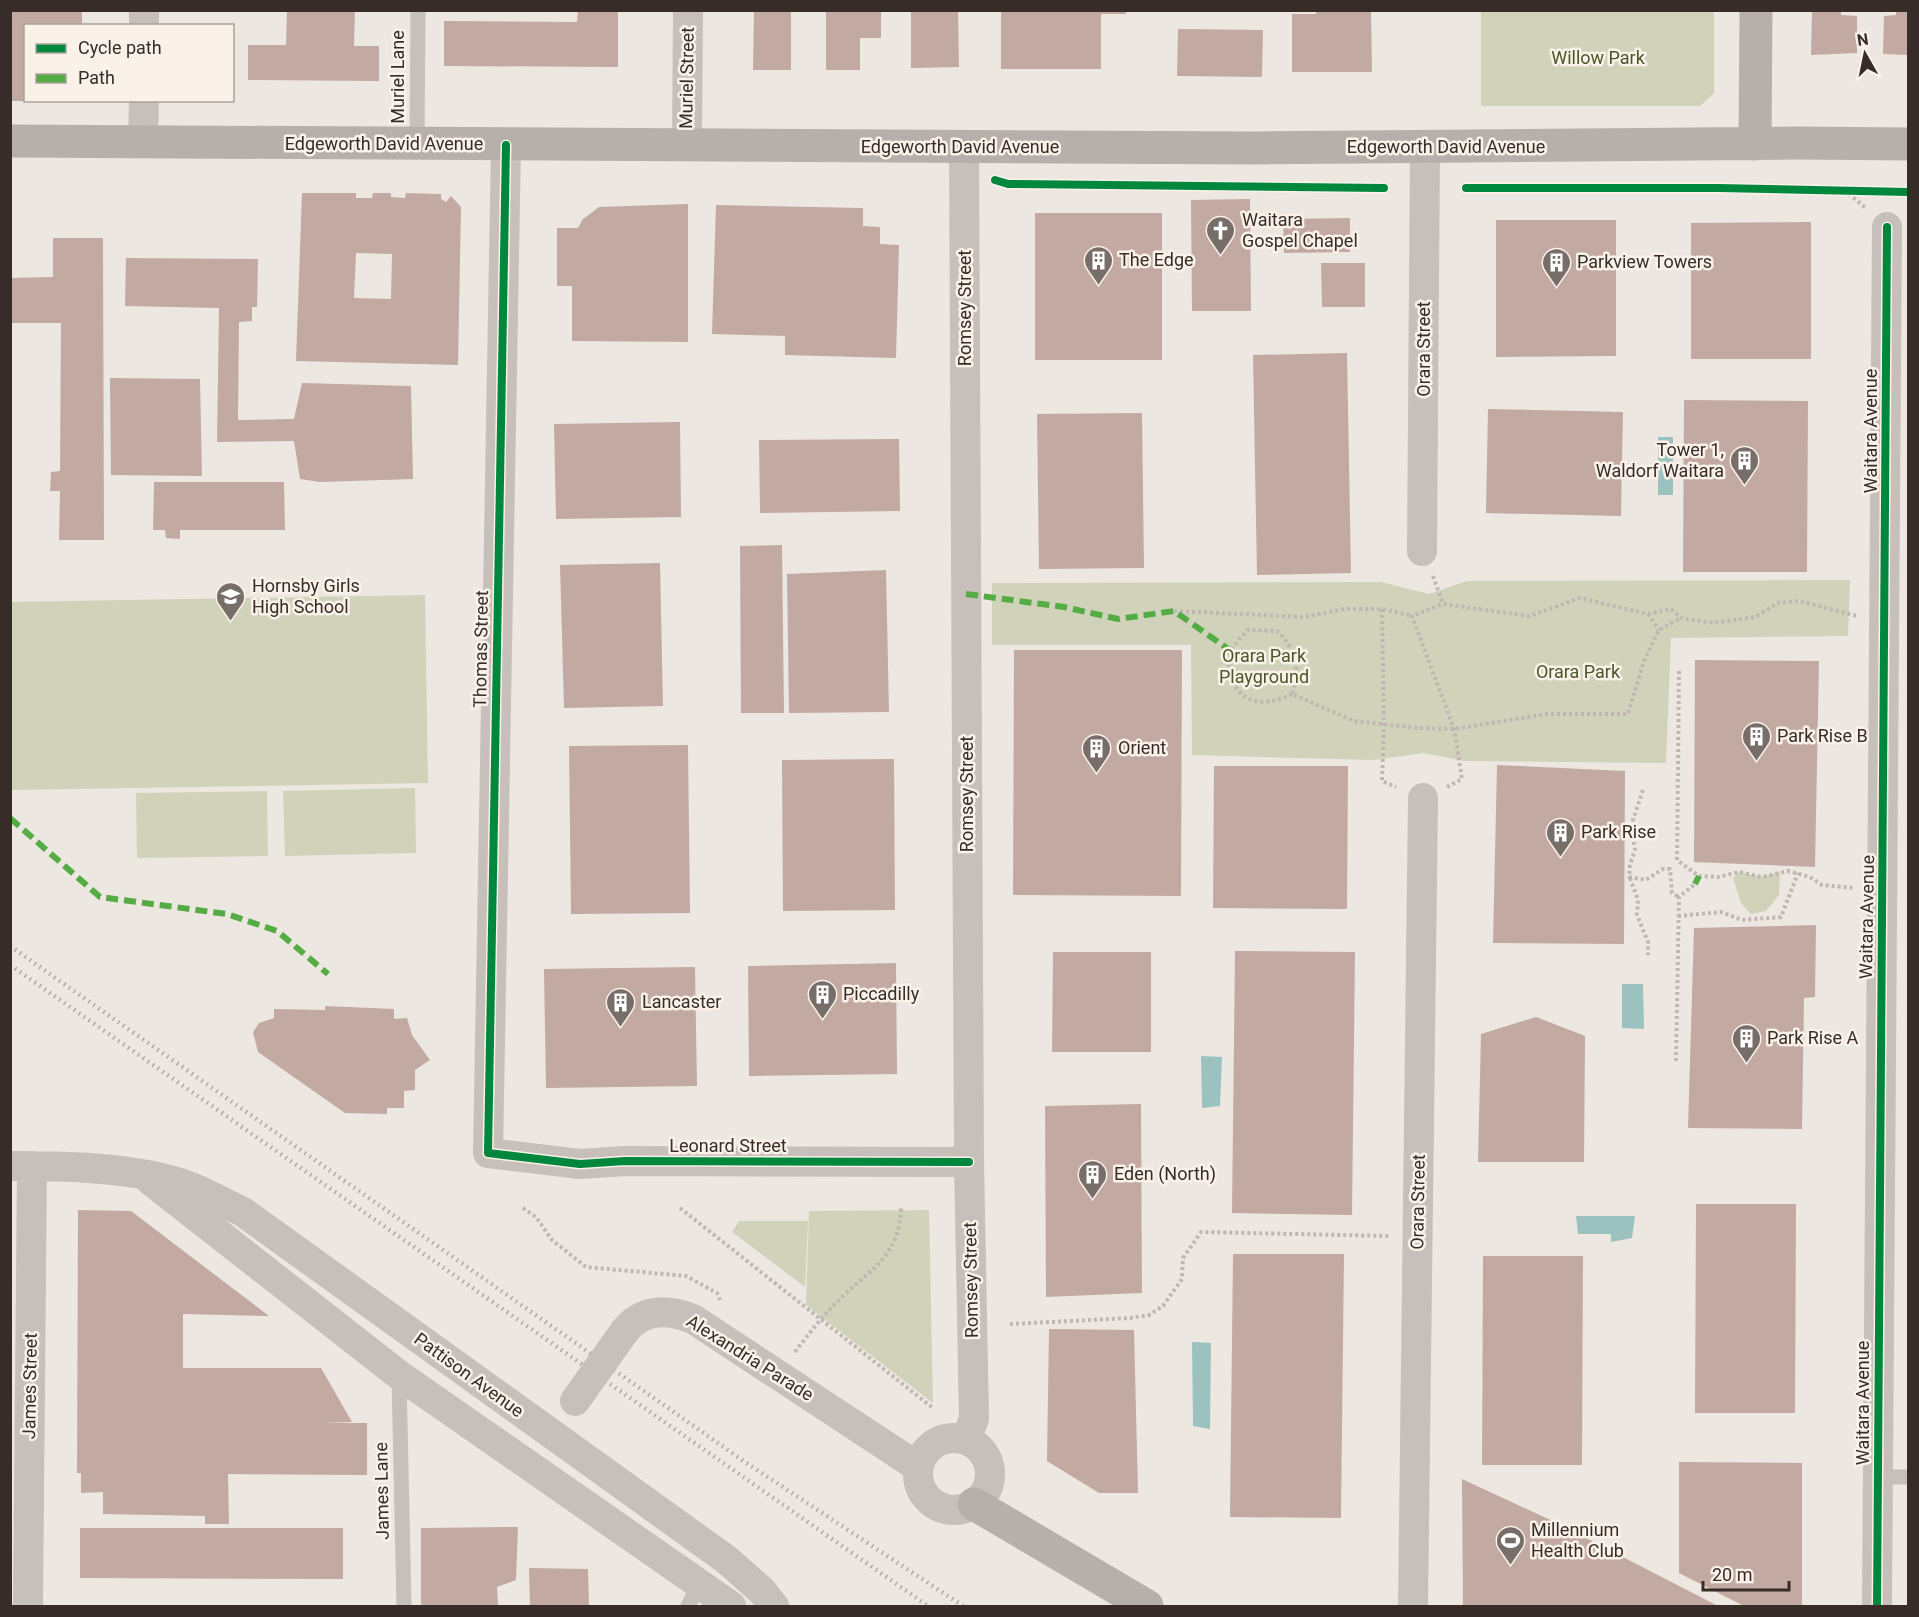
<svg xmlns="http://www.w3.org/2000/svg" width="1919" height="1617" font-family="Roboto,sans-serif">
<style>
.green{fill:#d0d3ba}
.water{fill:#9cc2bf}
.building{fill:#c2a9a2;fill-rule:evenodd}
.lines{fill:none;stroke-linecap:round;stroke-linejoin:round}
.path{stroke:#c0b7b2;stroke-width:4;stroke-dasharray:3 3;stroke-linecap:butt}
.lane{stroke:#c7bfb9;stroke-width:15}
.street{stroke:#c7bfb9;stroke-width:30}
.secondary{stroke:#b7afaa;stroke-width:33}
.rail{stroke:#afa8a4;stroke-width:4.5;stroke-dasharray:1.5 4.5;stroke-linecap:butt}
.street-bridge{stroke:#c7bfb9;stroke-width:30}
.quiet{stroke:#55ab44;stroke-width:6;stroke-dasharray:12 6;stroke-linecap:butt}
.cycleway-casing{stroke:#faf1e8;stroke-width:11}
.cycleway{stroke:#00873e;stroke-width:8}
.labels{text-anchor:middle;stroke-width:5;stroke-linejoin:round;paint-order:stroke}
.park-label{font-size:18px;fill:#4a572a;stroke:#faf1e8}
.street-label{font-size:18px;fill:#382c28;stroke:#faf1e8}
.poi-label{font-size:18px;fill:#382c28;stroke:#faf1e8;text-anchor:start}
</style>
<rect width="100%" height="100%" fill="#ede7e1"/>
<path class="green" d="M 1481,11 L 1714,11 L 1714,93 L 1700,106 L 1481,106 Z
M 1850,580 L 1848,636 L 1671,638 L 1666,763 L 1464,761 L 1424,753 L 1374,760 L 1192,755 L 1191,645 L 992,645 L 992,583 L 1381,582 L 1429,594 L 1467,581 Z
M 425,595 L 428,783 L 11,790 L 11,602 Z
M 415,788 L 416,853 L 285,856 L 283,791 Z
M 267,791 L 268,856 L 137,858 L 136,793 Z
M 1739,872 L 1762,877 L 1780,872 L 1779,895 L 1766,911 L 1751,914 L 1741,903 L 1733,878 Z
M 929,1210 L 933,1403 L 806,1305 L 809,1211 Z
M 739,1221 L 808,1221 L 805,1287 L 732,1232 Z"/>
<path class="water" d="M 1658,437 L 1673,437 L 1673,495 L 1658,495 Z
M 1622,984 L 1643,984 L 1644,1029 L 1622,1028 Z
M 1201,1056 L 1222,1057 L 1220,1106 L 1202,1108 Z
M 1576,1216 L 1635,1216 L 1632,1238 L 1611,1242 L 1611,1234 L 1578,1234 Z
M 1192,1342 L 1211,1343 L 1210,1429 L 1193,1426 Z"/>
<path class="building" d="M 10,10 L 82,10 L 82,26 L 26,26 L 26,101 L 10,101 Z
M 287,10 L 355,10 L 354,46 L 379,46 L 379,81 L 248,80 L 248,45 L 286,45 Z
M 578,10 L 618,10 L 618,67 L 444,66 L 444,21 L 577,22 Z
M 754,10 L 791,10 L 791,70 L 753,70 Z
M 826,10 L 881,10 L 881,38 L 860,38 L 860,70 L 826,70 Z
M 911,10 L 958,10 L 959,67 L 911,68 Z
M 1126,10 L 1126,14 L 1101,14 L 1101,69 L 1001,69 L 1001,12 Z
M 1316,10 L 1371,10 L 1372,72 L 1292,72 L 1292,14 L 1316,14 Z
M 1812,10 L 1841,10 L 1841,15 L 1857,16 L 1857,53 L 1811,55 Z
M 1896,10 L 1908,10 L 1908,55 L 1883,54 L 1884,16 L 1896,15 Z
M 1178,29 L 1263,30 L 1262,77 L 1177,76 Z
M 302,193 L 356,193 L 356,198 L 372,198 L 373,193 L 391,193 L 391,197 L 405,198 L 406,193 L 441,194 L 441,199 L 446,202 L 451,196 L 461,207 L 458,365 L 296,361 ZM 356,253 L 392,254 L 391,299 L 354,298 Z
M 1250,199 L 1251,311 L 1192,311 L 1191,200 Z
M 688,204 L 688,342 L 572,341 L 572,286 L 557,286 L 557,228 L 578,228 L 583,219 L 599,207 Z
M 716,205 L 863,208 L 863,226 L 880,227 L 880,244 L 899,245 L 896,358 L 785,355 L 785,336 L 712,334 Z
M 1035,213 L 1162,213 L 1162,360 L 1035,360 Z
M 1350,218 L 1350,252 L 1284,253 L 1283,219 Z
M 1496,220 L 1616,220 L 1616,356 L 1496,357 Z
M 1811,222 L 1811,359 L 1691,359 L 1691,223 Z
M 53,238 L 103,238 L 104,540 L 59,540 L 60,491 L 50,491 L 51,472 L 60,471 L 61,323 L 10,323 L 10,278 L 53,277 Z
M 126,258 L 258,259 L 257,307 L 252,307 L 252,321 L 239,322 L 238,420 L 294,419 L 302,383 L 411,386 L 413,479 L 320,482 L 300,479 L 294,441 L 217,442 L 219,308 L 125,306 Z
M 1321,263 L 1365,263 L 1365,307 L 1322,307 Z
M 1347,353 L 1351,573 L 1257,575 L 1253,355 Z
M 110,378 L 200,379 L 202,476 L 111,475 Z
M 1684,400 L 1808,401 L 1807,572 L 1683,572 Z
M 1488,409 L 1623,412 L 1621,516 L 1486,513 Z
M 1142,413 L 1144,568 L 1039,569 L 1037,414 Z
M 680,422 L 681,517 L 556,519 L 554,424 Z
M 899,439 L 900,511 L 760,513 L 759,440 Z
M 154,482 L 284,482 L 285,530 L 180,530 L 180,539 L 166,538 L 165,530 L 153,530 Z
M 782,545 L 784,713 L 741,713 L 740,546 Z
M 660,563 L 663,706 L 564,708 L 560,565 Z
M 886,570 L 889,712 L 789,713 L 787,574 Z
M 1014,650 L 1182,650 L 1181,896 L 1013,895 Z
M 1695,660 L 1819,661 L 1815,867 L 1694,862 Z
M 688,745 L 690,913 L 571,914 L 569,746 Z
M 894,759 L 895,910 L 783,911 L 782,760 Z
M 1497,765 L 1625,771 L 1624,944 L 1493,943 Z
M 1214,766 L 1348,766 L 1347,909 L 1213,908 Z
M 1816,925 L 1815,997 L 1804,998 L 1802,1129 L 1688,1128 L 1694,928 Z
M 1235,951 L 1355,952 L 1352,1215 L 1232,1213 Z
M 1053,952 L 1151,952 L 1151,1052 L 1052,1052 Z
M 896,963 L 897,1074 L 749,1076 L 748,966 Z
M 695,967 L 697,1086 L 546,1088 L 544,969 Z
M 325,1006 L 394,1009 L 394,1019 L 407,1018 L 412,1035 L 430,1060 L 415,1070 L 415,1090 L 404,1091 L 404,1108 L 387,1108 L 387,1114 L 345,1113 L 258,1052 L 253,1032 L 259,1023 L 274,1018 L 274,1009 L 325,1010 Z
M 1536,1017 L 1585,1036 L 1584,1162 L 1478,1162 L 1481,1034 Z
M 1141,1104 L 1142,1293 L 1046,1297 L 1045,1106 Z
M 1696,1204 L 1796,1204 L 1795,1413 L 1695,1413 Z
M 78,1210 L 131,1211 L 269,1316 L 183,1314 L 183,1368 L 321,1368 L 352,1422 L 323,1423 L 367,1423 L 367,1475 L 228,1474 L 229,1524 L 205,1524 L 205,1516 L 103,1514 L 103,1492 L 81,1493 L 81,1473 L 77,1473 Z
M 1233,1254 L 1344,1254 L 1341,1518 L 1230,1517 Z
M 1483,1256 L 1583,1256 L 1582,1465 L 1482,1465 Z
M 1049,1329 L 1134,1330 L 1138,1493 L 1099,1493 L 1047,1461 Z
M 1679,1462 L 1802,1463 L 1802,1606 L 1744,1606 L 1679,1573 Z
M 1462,1479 L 1557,1523 L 1718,1606 L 1463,1606 Z
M 518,1527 L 516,1580 L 497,1587 L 498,1606 L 421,1606 L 421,1528 Z
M 80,1528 L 343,1528 L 343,1579 L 80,1578 Z
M 529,1568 L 588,1569 L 589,1606 L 530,1606 Z"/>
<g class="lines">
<path class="path" d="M 1844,190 L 1867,209
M 1433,576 L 1443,604
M 1382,609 L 1384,724 L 1382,781 L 1396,787
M 1174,611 L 1305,617 L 1344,609 L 1382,609 L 1412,616
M 1648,614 L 1659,630
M 1679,671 L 1677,860 L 1699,876 L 1718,877 L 1739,872 L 1762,877 L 1788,871 L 1810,877 L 1822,885 L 1854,888
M 1292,694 C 1270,705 1243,707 1232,680 C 1228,672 1228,661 1230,652 C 1233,645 1243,636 1248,630 L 1277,631 C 1296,649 1301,669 1292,694 L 1354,721 L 1418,728 L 1454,729 L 1547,714 L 1628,714 L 1644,661 L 1659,630 L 1681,618
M 1447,787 L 1462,779 L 1454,729 L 1412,616 L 1443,604 L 1529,616 L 1580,598 L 1648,614 L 1671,609 L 1681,618 L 1714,623 L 1755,617 L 1778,603 L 1799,601 L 1857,616
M 1643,790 L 1631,826 L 1635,850 L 1630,865 L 1629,877 L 1646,880 L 1663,869 L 1670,869 L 1672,893 L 1679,897
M 1630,878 L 1638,900 L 1637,915 L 1648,942 L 1648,955
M 1678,916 L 1721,912 L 1742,920 L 1781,917 L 1798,873
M 1676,1061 L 1679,897 L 1695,884
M 523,1208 L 536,1217 L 552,1240 L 586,1267 L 686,1276 L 717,1293 L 720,1300
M 680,1208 L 933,1408
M 1010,1324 L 1130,1318 L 1149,1315 L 1163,1306 L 1182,1279 L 1183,1258 L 1201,1232 L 1390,1236
M 795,1352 C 810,1332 825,1313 843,1296 C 874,1267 900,1254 901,1207"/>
<path class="lane" d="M 417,144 L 418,10
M 399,1376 L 404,1606
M 1877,1477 L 1908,1477
M 688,1606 L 699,1584"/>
<path class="street" d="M 144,26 L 144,10
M 143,142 L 144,100
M 506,145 L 488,1153 L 580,1164 L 625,1161 L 969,1162
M 687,145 L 688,10
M 964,147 L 969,1162 L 974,1419 L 966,1439
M 1422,551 L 1425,148
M 10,1166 C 61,1166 117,1167 166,1179 C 193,1185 218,1200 243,1212 L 727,1560 L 762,1591 L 774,1606
M 151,1181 L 399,1375 L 731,1606
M 624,1332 C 641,1309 667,1308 693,1319 L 918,1467
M918 1474a36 36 0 1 1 72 0a36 36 0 1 1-72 0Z
M 28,1606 L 32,1166
M 1413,1606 L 1423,798
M 1877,1606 L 1887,227"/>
<path class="secondary" d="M 10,141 L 1256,148 L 1796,143 L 1908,144
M 1755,144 L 1756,10
M 974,1504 L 1147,1606"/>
<path class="rail" d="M 10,946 L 745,1462 L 963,1606
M 10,965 L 928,1606"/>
<path class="street-bridge" d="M 575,1401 L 624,1332"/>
<path class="quiet" d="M 966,594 L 1064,607 L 1118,619 L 1174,611 L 1231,651
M 10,818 L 100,897 L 227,914 L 277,931 L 328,974
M 1695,884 L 1699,876"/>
<defs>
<path id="cycleway" d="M 506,145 L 488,1153 L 580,1164 L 625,1161 L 969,1162
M 995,180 L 1008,184 L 1384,188
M 1466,188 L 1718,188 L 1908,192
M 1877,1606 L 1887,227"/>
</defs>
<use href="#cycleway" class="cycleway-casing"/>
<use href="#cycleway" class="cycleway"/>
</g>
<defs>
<symbol id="church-pin" viewBox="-11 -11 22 30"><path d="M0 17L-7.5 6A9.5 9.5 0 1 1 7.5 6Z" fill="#776d69" stroke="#faf1e8"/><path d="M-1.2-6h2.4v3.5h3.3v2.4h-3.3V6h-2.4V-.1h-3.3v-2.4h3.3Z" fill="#fff"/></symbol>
<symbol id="building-pin" viewBox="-11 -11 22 30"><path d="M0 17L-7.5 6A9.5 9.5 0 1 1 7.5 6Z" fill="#776d69" stroke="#faf1e8"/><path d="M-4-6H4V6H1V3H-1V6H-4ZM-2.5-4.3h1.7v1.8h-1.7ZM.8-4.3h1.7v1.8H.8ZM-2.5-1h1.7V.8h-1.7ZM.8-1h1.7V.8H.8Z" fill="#fff"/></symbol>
<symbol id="school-pin" viewBox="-11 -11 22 30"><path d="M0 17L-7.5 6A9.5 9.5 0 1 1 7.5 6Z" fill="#776d69" stroke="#faf1e8"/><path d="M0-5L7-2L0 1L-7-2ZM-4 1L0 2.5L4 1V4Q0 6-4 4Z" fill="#fff"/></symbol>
<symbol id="stadium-pin" viewBox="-11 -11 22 30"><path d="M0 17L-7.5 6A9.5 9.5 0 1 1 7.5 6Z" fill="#776d69" stroke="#faf1e8"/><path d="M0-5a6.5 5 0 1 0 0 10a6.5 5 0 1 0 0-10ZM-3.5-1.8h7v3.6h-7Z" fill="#fff"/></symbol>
</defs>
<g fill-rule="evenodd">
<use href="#church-pin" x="1204" y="214" width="33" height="45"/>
<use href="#building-pin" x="1082" y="244" width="33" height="45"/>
<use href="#building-pin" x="1540" y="246" width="33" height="45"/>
<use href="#building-pin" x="1728" y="444" width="33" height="45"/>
<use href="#school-pin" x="214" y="580" width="33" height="45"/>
<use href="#building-pin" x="1740" y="720" width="33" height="45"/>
<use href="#building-pin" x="1080" y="732" width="33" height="45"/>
<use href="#building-pin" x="1544" y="816" width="33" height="45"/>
<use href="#building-pin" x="806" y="978" width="33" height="45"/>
<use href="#building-pin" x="604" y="986" width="33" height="45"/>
<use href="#building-pin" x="1730" y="1022" width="33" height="45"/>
<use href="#building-pin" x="1076" y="1158" width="33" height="45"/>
<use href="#stadium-pin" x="1494" y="1524" width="33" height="45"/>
</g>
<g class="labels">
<g class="park-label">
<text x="1598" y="64">Willow Park</text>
<text x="1264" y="662">Orara Park<tspan x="1264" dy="21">Playground</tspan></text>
<text x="1578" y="678">Orara Park</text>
</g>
<g class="street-label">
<text transform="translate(398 77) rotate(-90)" y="6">Muriel Lane</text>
<text transform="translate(687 78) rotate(-89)" y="6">Muriel Street</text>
<text x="384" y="150">Edgeworth David Avenue</text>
<text x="960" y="153">Edgeworth David Avenue</text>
<text x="1446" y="153">Edgeworth David Avenue</text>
<text transform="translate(965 308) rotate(-90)" y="6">Romsey Street</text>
<text transform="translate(1424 349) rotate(-90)" y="6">Orara Street</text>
<text transform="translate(1871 431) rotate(-90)" y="6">Waitara Avenue</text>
<text transform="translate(481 649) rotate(-89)" y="6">Thomas Street</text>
<text transform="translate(967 794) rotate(-90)" y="6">Romsey Street</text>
<text transform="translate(1867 917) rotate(-89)" y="6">Waitara Avenue</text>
<text x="728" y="1152">Leonard Street</text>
<text transform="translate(1418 1202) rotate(-89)" y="6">Orara Street</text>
<text transform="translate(971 1280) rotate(-91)" y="6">Romsey Street</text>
<text transform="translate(750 1358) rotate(32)" y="6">Alexandria Parade</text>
<text transform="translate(469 1375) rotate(36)" y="6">Pattison Avenue</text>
<text transform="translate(30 1386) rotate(-89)" y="6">James Street</text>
<text transform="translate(1863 1403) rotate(-90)" y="6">Waitara Avenue</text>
<text transform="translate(382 1491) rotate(-91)" y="6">James Lane</text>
</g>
<g class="poi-label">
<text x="1242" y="226">Waitara<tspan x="1242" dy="21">Gospel Chapel</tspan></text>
<text x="1119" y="266">The Edge</text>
<text x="1577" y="268">Parkview Towers</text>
<text x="1724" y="456" text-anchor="end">Tower 1,<tspan x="1724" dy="21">Waldorf Waitara</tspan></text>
<text x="252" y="592">Hornsby Girls<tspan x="252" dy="21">High School</tspan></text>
<text x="1777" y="742">Park Rise B</text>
<text x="1118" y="754">Orient</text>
<text x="1581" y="838">Park Rise</text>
<text x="843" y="1000">Piccadilly</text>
<text x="642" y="1008">Lancaster</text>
<text x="1767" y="1044">Park Rise A</text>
<text x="1114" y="1180">Eden (North)</text>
<text x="1531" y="1536">Millennium<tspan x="1531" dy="21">Health Club</tspan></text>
</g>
</g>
<rect width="1919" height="1617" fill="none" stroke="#382c28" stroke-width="24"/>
<rect x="24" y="24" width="210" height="78" fill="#faf1e8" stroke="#aca29b" stroke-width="1.5"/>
<rect x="36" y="44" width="30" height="9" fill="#00873e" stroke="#aca29b" stroke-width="1.5"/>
<text x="78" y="54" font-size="18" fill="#382c28">Cycle path</text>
<rect x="36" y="74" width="30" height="9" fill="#55ab44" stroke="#aca29b" stroke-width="1.5"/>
<text x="78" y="84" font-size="18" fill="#382c28">Path</text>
<g transform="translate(1865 54) rotate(351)" stroke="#faf1e8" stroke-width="4.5" paint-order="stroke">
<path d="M0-4.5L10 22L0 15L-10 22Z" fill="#382c28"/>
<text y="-9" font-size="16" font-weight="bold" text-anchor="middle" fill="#382c28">N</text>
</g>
<path d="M1703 1581v9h86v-9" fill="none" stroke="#382c28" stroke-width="3"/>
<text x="1712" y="1581" font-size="18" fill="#382c28" stroke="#faf1e8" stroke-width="4.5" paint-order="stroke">20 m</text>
</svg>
